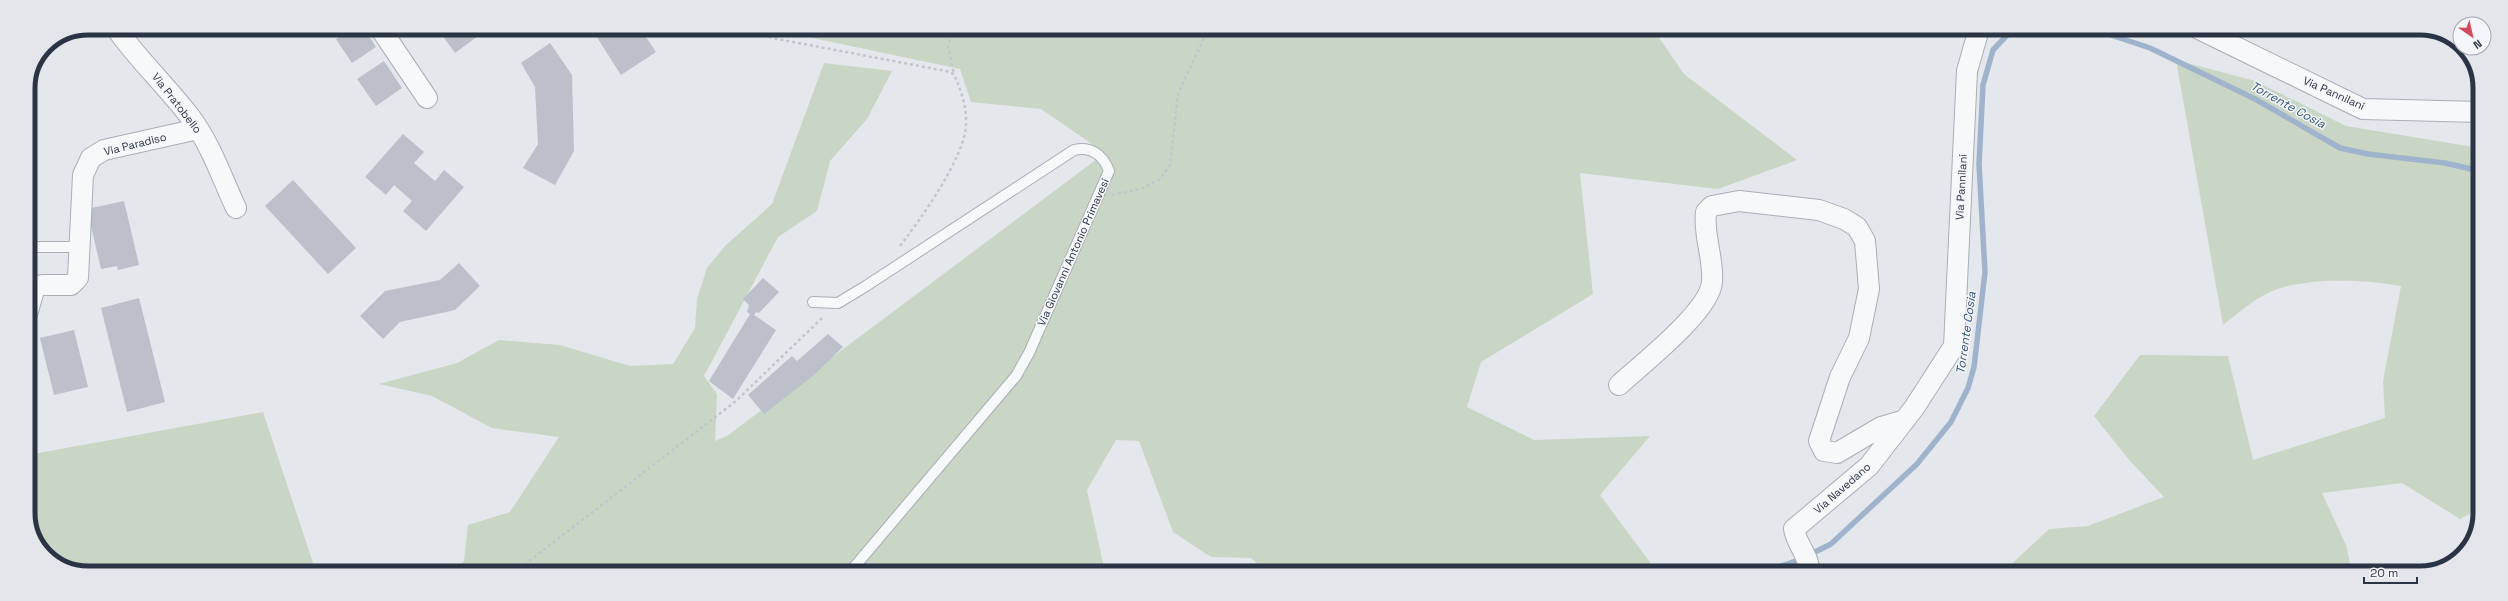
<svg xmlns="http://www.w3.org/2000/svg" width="2508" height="601" font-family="'Space Grotesk',sans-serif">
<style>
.green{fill:#c9d6c5}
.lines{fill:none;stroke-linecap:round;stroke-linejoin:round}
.stream{stroke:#9fb4cc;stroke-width:5.5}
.building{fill:#bbc0ca}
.lane-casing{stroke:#a9aeb7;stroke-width:12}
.street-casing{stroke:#a9aeb7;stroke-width:22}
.path{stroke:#c2c5cb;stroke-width:2.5;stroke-dasharray:3 3;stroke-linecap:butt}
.lane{stroke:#f7f8fa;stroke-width:10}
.street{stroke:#f7f8fa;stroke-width:20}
.labels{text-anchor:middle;stroke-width:3;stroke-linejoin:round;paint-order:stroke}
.street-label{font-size:11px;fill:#2b3445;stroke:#f4f6f9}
.water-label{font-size:12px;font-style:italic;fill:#34527a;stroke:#f4f6f9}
.rim{fill:none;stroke:#2b3445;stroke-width:5}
</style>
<rect width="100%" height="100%" fill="#e4e7ec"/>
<path class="green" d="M 776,28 L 1653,29 L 1684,74 L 1797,160 L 1718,189 L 1580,173 L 1593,294 L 1481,362 L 1467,407 L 1534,440 L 1650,436 L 1600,495 L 1658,573 L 1257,572 L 1259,565 L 1251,558 L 1211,557 L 1173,532 L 1139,441 L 1116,440 L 1087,490 L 1105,572 L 453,572 L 464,561 L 468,525 L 510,512 L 559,437 L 492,428 L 432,396 L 379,384 L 457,363 L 499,340 L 560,345 L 630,366 L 673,364 L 695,328 L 697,299 L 707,268 L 725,246 L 772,204 L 824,63 L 892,71 L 867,119 L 830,161 L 817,211 L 778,237 L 704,376 L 717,394 L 715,441 L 727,436 L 1105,153 L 1041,109 L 971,102 L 960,69 L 803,36 Z
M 2176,60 L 2255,81 L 2346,126 L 2480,148 L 2479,509 L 2460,519 L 2402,483 L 2322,493 L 2346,545 L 2352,573 L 2002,573 L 2049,529 L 2088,526 L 2164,497 L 2130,461 L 2094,416 L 2140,355 L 2228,356 L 2253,460 L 2385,418 L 2383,381 L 2401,286 C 2366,279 2302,277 2270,292 C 2253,300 2238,313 2223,325 Z
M 263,412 L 316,572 L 76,572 L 43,553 L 28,521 L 28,455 Z"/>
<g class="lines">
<path class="stream" d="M 2093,29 L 2150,48 L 2255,99 L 2340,148 L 2368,154 L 2445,163 L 2480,171
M 1761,573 L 1799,560 L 1831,544 L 1917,464 L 1951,422 L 1968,388 L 1974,367 L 1985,272 L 1979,164 L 1983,85 L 1993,50 L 2013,29"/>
</g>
<path class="building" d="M 353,28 L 364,28 L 376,47 L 352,63 L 336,39 Z
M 437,28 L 489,28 L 455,53 Z
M 591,28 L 640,28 L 656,52 L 621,75 Z
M 550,43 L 572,75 L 574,151 L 555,185 L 523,168 L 538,144 L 535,87 L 521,63 Z
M 384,61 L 402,88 L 376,106 L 357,79 Z
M 403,134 L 424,152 L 414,163 L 435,181 L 444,170 L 464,187 L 426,231 L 403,211 L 412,201 L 394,185 L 386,195 L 365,177 Z
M 293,180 L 356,248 L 328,274 L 265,206 Z
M 124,201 L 139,265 L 118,270 L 117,266 L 101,269 L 87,209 Z
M 459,263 L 480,286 L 455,310 L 400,322 L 383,339 L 360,316 L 385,291 L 440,280 Z
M 763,278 L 779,292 L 759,313 L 756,312 L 754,315 L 776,330 L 733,399 L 709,381 L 750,314 L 747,312 L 749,305 L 743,299 Z
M 139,298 L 165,402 L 127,412 L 101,308 Z
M 74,330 L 88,387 L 54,395 L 40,338 Z
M 828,334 L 843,347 L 813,376 L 764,414 L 748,395 L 792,356 L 797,361 Z"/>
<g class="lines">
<defs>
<path id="lane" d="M 28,247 L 79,247
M 813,302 L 838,303 L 866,286 L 1074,150 C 1091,146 1103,155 1109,171 L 1029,353 L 1016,376 L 850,572"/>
<path id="street" d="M 116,28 C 138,60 167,86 191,118 C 211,145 222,178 236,208
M 380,28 L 427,98
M 2199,29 L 2363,109 L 2480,112
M 28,311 L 35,287 L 42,285 L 71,285 L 78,278 L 83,175 L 91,158 L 104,150 L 198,129
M 1619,385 C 1642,364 1710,311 1712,282 C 1714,258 1703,236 1706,212 L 1712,206 L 1739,201 L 1819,210 L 1844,219 L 1857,227 L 1865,241 L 1869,289 L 1859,338 L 1840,377 L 1819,441 L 1824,451 L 1837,453 L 1881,427 L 1905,420
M 1809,573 C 1811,558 1796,544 1794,529 L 1869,466 L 1914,408 L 1954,346 L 1967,71 L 1979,29"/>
</defs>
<use href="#lane" class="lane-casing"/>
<use href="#street" class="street-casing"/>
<path class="path" d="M 753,28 L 772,38 L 946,71 L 954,74 C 961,91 967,106 966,125 C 965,157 920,220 900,246
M 953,28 L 948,47 L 954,74
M 1112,195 L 1144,188 L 1160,179 L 1170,165 L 1178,94 L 1208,29
M 515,572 L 736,401 L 823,317"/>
<use href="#lane" class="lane"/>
<use href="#street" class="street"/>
</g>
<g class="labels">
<g class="street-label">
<text transform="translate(2334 93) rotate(24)" y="4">Via Pannilani</text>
<text transform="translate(177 103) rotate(52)" y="4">Via Pratobello</text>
<text transform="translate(135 144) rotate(-14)" y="4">Via Paradiso</text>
<text transform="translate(1961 187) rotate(-87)" y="4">Via Pannilani</text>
<text transform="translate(1073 252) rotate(-66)" y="4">Via Giovanni Antonio Primavesi</text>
<text transform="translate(1842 488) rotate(-41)" y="4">Via Navedano</text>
</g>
<g class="water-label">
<text transform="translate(2288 105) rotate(29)" y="4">Torrente Cosia</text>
<text transform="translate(1966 333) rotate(-82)" y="4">Torrente Cosia</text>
</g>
</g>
<path d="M0 0H2508V601H0ZM88 35H2420A53 53 0 0 1 2473 88V513A53 53 0 0 1 2420 566H88A53 53 0 0 1 35 513V88A53 53 0 0 1 88 35Z" fill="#e4e6eb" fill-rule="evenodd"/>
<path class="rim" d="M88 35H2420A53 53 0 0 1 2473 88V513A53 53 0 0 1 2420 566H88A53 53 0 0 1 35 513V88A53 53 0 0 1 88 35Z"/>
<g transform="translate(2472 36) rotate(146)"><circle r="19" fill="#f4f6f9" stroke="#a4a8b1"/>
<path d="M0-3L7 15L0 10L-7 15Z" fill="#d1495b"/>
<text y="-6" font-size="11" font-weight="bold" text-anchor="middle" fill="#2b3445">N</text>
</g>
<path d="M2364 577v6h53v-6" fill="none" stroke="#2b3445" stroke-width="2"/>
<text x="2370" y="577" font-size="12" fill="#2b3445" stroke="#f4f6f9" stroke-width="3" paint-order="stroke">20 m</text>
</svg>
